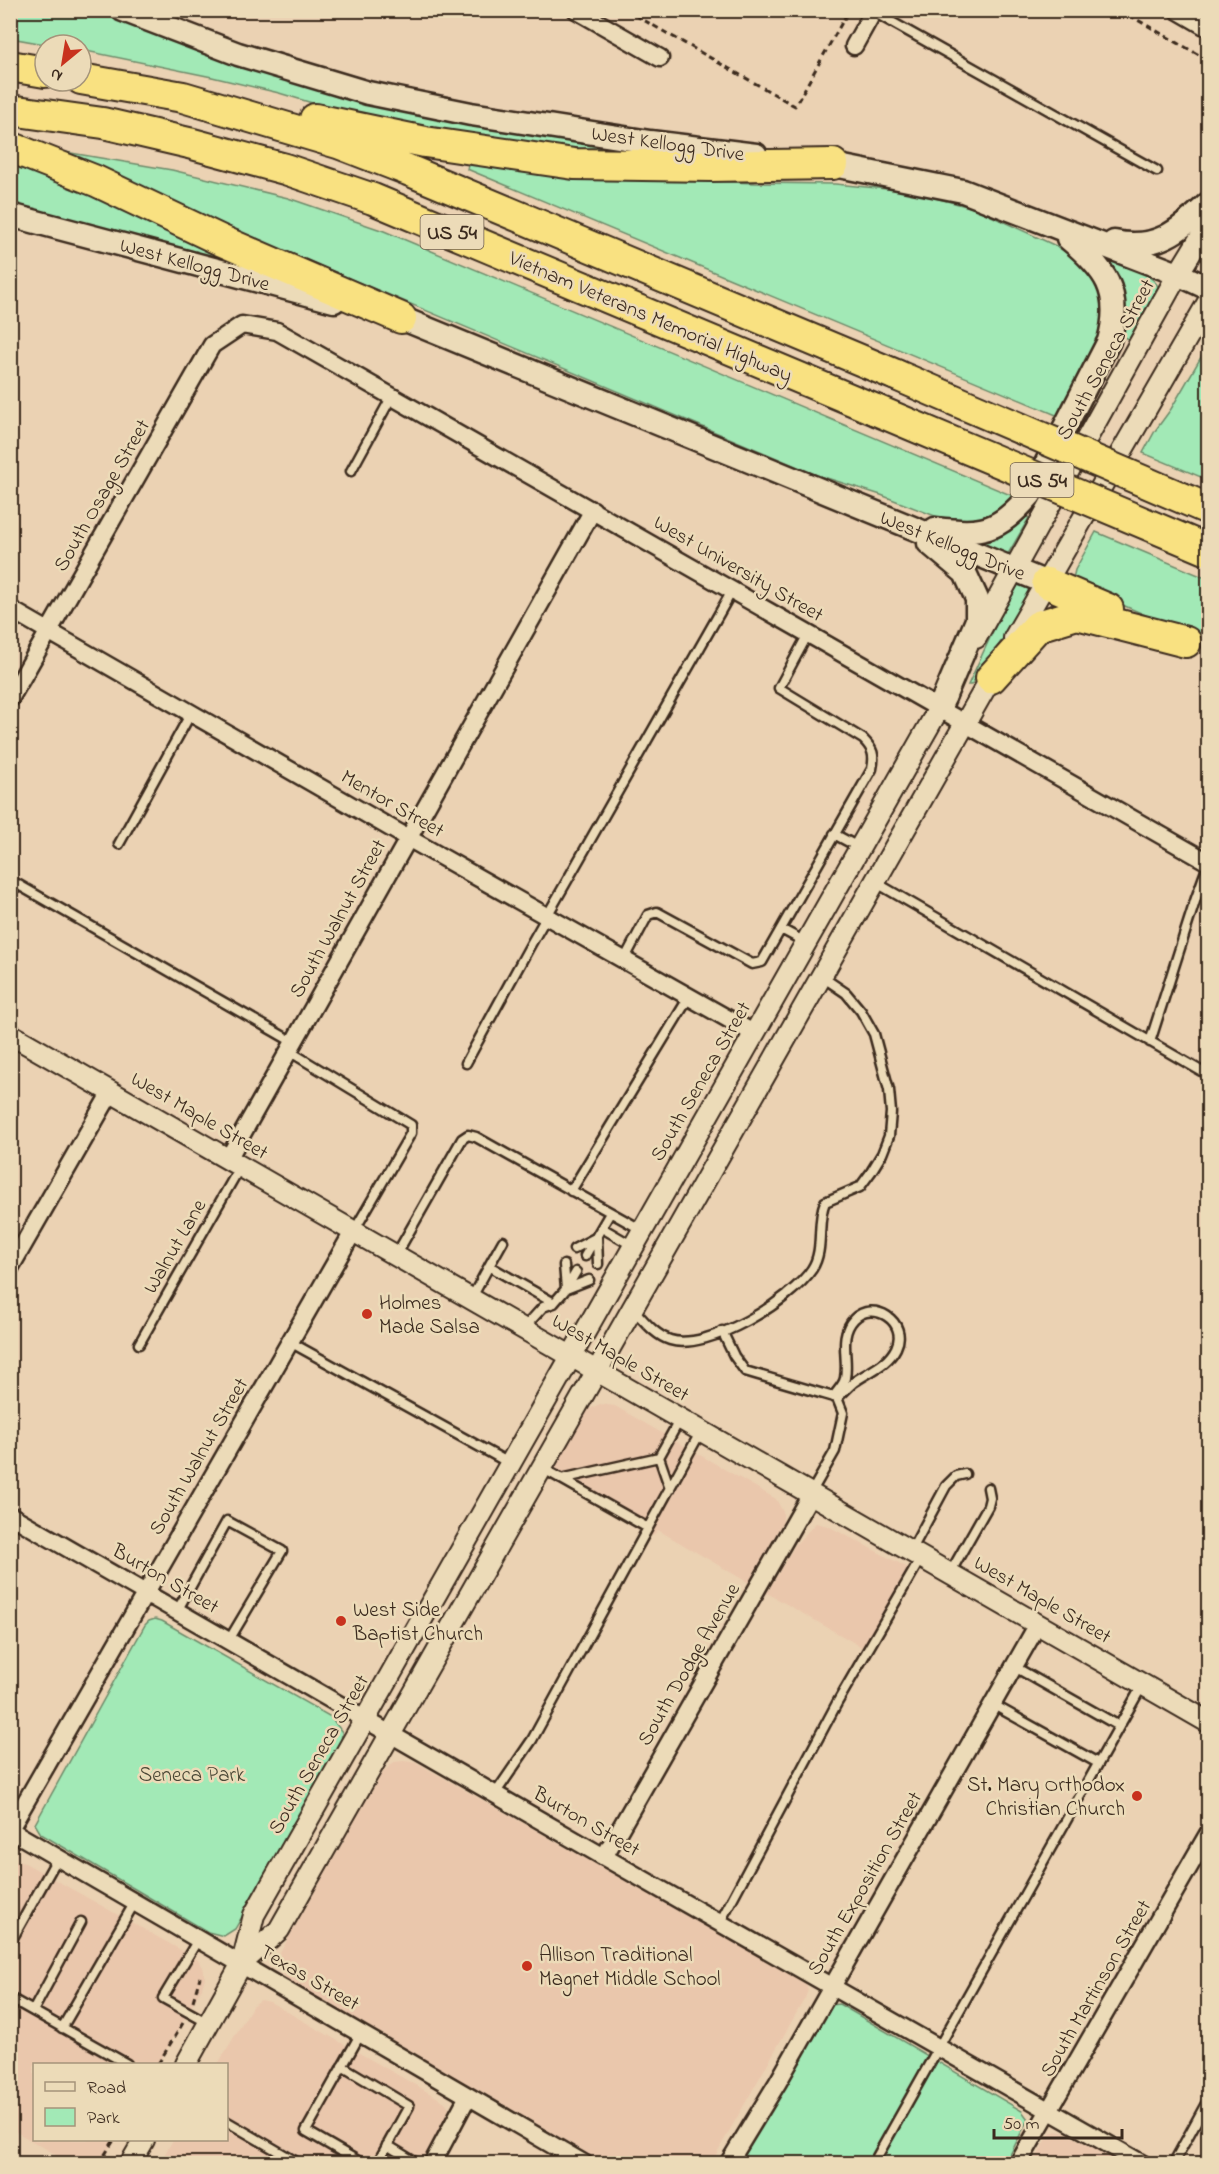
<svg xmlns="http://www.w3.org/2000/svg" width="1219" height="2174" font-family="'Indie Flower',sans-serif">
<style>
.built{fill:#eac7ac}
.green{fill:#a2e9b6;stroke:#6e8a6a;stroke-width:1.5}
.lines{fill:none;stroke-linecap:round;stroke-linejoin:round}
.service-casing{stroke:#3b2a1e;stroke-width:13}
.minor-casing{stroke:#3b2a1e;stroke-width:21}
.tertiary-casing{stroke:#3b2a1e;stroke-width:24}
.secondary-casing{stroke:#3b2a1e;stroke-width:27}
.motorway-casing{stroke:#3b2a1e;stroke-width:34}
.path{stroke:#3b2a1e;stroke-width:3;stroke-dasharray:6 4.5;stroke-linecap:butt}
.service{stroke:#ecdbb8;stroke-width:8}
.minor{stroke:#ecdbb8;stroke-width:16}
.tertiary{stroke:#ecdbb8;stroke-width:20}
.secondary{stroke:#ecdbb8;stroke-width:22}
.motorway{stroke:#f9e181;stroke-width:30}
.motorway-bridge-casing{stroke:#3b2a1e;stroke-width:34;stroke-linecap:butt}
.motorway-bridge{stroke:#f9e181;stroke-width:30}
.poi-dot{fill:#c8321e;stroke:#ecdbb8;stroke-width:2}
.labels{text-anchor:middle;stroke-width:5;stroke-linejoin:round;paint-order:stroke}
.shield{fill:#ecdbb8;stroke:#705f4c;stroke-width:1.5}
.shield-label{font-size:20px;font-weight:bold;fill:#3b2a1e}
.street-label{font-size:21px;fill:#3b2a1e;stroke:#ecdbb8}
.poi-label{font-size:21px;fill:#3b2a1e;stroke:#ecdbb8;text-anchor:start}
.park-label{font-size:21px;fill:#4a4735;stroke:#ecdbb8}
</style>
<rect width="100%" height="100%" fill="#ebd2b3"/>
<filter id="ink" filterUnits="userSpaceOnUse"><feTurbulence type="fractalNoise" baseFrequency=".0167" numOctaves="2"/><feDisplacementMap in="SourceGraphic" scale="12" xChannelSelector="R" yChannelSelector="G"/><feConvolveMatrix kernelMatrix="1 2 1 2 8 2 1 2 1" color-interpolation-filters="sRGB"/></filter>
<g filter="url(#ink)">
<path class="built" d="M 600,1404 L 615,1406 L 776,1499 L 783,1512 L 783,1521 L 749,1583 L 658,1530 L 653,1536 L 548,1477 L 578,1422 L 587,1410 Z
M 816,1523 L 828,1526 L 918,1573 L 872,1653 L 767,1593 L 795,1545 Z
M 404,1761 L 417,1763 L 806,1984 L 808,1990 L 805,1998 L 711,2163 L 575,2163 L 582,2150 L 287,1979 L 280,1971 L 278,1961 L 280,1953 L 383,1772 L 394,1762 Z
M 14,1861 L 25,1863 L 197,1959 L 203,1967 L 205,1977 L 202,1988 L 158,2064 L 34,2064 L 34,2140 L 114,2140 L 100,2163 L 56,2163 L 55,2154 L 11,2129 L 10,1864 Z
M 261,2000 L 270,2002 L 445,2102 L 449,2107 L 446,2121 L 422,2163 L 159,2164 L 173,2140 L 226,2140 L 226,2064 L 218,2064 L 253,2005 Z
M 1056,2131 L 1066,2133 L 1120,2163 L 1033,2163 L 1050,2134 Z"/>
<path class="green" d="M 10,11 L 99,11 L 194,48 L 651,151 L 533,149 L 372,121 L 279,93 L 212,77 L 81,50 L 81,45 L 50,45 L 11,38 Z
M 65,152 L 172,170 L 288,198 L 384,231 L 1013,496 L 996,517 L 958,525 L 881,495 L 817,475 L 64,158 Z
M 10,161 L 78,187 L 253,269 L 11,205 Z
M 468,165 L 590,176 L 755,183 L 835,184 L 908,191 L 974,208 L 1056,246 L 1090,269 L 1103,295 L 1106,328 L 1061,417 L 467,169 Z
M 1111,261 C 1123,263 1155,276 1158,287 L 1129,339 L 1122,336 L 1124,319 L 1108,264 Z
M 1208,345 L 1208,480 L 1143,453 L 1155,431 L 1171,409 Z
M 1024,515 L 1029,518 L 1008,554 L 1004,555 L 984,545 L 985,541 L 1010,531 Z
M 1096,532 L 1208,579 L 1208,639 L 1173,627 L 1072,583 L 1075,570 Z
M 1015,584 L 1032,590 L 1018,617 L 971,685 L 968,685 Z
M 155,1619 L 162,1621 L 331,1717 L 342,1732 L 341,1743 L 235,1929 L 224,1936 L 208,1932 L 41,1834 L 35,1824 L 145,1625 L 149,1621 Z
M 839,2004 L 1022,2111 L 1028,2119 L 1006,2163 L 740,2164 L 823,2014 L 829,2005 Z"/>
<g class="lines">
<defs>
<path id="service" d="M 872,11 L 1157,171
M 351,471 L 392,396
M 834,834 L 860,848
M 119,844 L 191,713
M 10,880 L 293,1042
M 875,882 L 1201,1071
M 781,929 L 807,943
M 624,960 L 648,915 L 657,912 L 752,964 L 762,962 L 872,769 C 875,755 873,749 863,739 L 779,688 L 808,634
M 1150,1042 L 1196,898 L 1208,865
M 289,1051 L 411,1125 L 411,1133 L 354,1231
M 466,1063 L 531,944 L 732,591
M 571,1191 L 689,997
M 602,1228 L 633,1246
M 574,1249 L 597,1237 L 598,1264
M 396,1255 L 462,1139 L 468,1135 L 476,1137 L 642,1230
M 585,1256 L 610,1213
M 564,1265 L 566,1289 L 589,1280
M 489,1266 L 503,1241
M 471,1299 L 489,1266 L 554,1303
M 632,1308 C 643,1319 654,1335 670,1340 C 707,1352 792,1300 812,1269 C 825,1249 816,1223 825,1202 L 860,1187 L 871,1172 L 882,1154 L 889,1136 L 891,1112 L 889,1090 L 874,1034 L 861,1011 L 846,993 L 821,976
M 523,1329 L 543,1307 L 554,1303 L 566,1289 L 576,1272
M 722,1331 L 734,1356 L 745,1371 L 837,1398 L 843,1413 L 835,1451 L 811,1493
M 290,1342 L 509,1463
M 139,1344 L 240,1167
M 833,1397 C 837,1391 844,1385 845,1378 C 849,1358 838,1336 854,1319 C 873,1299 909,1322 896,1348 C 887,1366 869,1371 854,1382 C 848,1387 843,1393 837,1398
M 659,1457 L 670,1489
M 542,1468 L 648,1528
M 561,1479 L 659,1457 L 680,1419
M 1208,1483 L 1207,1475 L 1208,1465
M 911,1551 L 946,1486 L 956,1476 L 965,1474
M 950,1573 L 988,1506 L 990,1498 L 988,1488
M 177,1611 L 227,1521 L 282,1551 L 229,1640
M 1013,1666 L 1119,1726
M 992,1704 L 1098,1763
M 495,1794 L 532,1740 L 701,1431
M 720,1922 L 837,1703 L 921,1558
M 199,1938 L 163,1998 L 208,2023
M 10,1943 L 58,1857
M 10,1998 L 127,2064
M 33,2011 L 81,1922
M 62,2028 L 135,1902
M 361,2033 L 306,2131 L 363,2164
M 342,2066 L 409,2106 L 377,2164
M 226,2121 L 300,2164
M 387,2145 L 418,2164
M 873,2164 L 1143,1684
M 1173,2164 L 1208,2100"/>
<path id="minor" d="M 576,10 L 660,58
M 1177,10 L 1208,28
M 854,46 L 874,10
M 10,609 L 408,838 L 755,1034
M 10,699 L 212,345 L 242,325 L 277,331 L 1208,862
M 228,1159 L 593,510
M 10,1268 L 111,1092
M 10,1515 L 604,1857 L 1143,2164
M 10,1829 L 353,1232
M 10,1830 L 585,2164
M 604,1857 L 811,1494
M 432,2164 L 468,2096
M 728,2164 L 778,2082 L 1038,1624
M 1018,2164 L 1208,1834"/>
<path id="tertiary" d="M 976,638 L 1178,274 L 1208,225
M 1014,638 L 1208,302
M 10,1034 L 1208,1722
M 242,1963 L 279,1930 L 996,669
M 186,2064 L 242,1963 L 254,1915 L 946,696
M 130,2164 L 144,2140"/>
<path id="secondary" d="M 123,10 L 238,54 L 368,93 L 471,114 L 650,142 L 756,155
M 819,162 L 963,191 L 1178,274 L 1208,288
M 10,215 L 334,301
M 1114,242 C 1156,251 1179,231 1208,204
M 386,314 L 401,318 L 1047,583
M 935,529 C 984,534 996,533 1030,495 L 1109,341 C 1123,291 1105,269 1068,238
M 929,543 L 965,573 L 977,599 L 977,620 L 939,709"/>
<path id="motorway" d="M 10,66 L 45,72
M 81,79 L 183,97 L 338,143 L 408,170 L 896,375
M 10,110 L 103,123 L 189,143 L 285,169 L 373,199 L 876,410
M 315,119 L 425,142 L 574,164 L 711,166 L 833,164
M 10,147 L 96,181 L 220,240 L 401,318
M 1047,583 L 1108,609
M 991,678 L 1038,626 L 1077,614 L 1186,642"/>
</defs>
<use href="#service" class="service-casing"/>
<use href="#minor" class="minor-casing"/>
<use href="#tertiary" class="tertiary-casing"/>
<use href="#secondary" class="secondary-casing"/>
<use href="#motorway" class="motorway-casing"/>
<path class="path" d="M 626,10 L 795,106 L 849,10
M 1120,10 L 1208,60
M 193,2001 L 200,1977
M 158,2064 L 183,2023
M 99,2164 L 114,2140"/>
<use href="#service" class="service"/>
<use href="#minor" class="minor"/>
<use href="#tertiary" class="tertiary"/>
<use href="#secondary" class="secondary"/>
<use href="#motorway" class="motorway"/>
<defs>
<path id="motorway-bridge" d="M 896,375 L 1208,509
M 876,410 L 1208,550"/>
</defs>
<use href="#motorway-bridge" class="motorway-bridge-casing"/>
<use href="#motorway-bridge" class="motorway-bridge"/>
</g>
</g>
<g class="poi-dot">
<circle cx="367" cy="1314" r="6"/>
<circle cx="341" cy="1621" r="6"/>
<circle cx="1137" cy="1796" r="6"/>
<circle cx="527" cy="1966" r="6"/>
</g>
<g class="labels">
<g class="shield">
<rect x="420.5" y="215" width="63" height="34" rx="4.5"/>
<rect x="1010.5" y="463" width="63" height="34" rx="4.5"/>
</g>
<g class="shield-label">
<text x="452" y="239">US 54</text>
<text x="1042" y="487">US 54</text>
</g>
<g class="street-label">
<text transform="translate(668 143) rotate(8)" y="7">West Kellogg Drive</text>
<text transform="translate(195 264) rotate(15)" y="7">West Kellogg Drive</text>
<text transform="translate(651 316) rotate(23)" y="7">Vietnam Veterans Memorial Highway</text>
<text transform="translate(1105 359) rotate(-61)" y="7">South Seneca Street</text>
<text transform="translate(101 495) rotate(-60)" y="7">South Osage Street</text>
<text transform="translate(953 545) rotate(22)" y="7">West Kellogg Drive</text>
<text transform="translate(739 568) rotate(30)" y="7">West University Street</text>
<text transform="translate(393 803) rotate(30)" y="7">Mentor Street</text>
<text transform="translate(337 918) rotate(-61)" y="7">South Walnut Street</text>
<text transform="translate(700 1081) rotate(-60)" y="7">South Seneca Street</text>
<text transform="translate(200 1115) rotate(30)" y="7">West Maple Street</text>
<text transform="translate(174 1246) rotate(-60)" y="7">Walnut Lane</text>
<text transform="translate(621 1357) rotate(30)" y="7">West Maple Street</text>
<text transform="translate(198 1456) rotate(-60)" y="7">South Walnut Street</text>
<text transform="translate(166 1578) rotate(30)" y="7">Burton Street</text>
<text transform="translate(1043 1599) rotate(30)" y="7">West Maple Street</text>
<text transform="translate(688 1664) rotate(-60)" y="7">South Dodge Avenue</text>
<text transform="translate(318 1754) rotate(-60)" y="7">South Seneca Street</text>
<text transform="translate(587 1821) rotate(30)" y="7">Burton Street</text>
<text transform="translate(864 1883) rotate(-60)" y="7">South Exposition Street</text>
<text transform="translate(310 1977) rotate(30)" y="7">Texas Street</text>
<text transform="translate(1095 1988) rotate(-60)" y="7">South Martinson Street</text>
</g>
<g class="poi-label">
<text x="379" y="1309">Holmes<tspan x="379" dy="24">Made Salsa</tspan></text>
<text x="353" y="1616">West Side<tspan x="353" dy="24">Baptist Church</tspan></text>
<text x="1125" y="1791" text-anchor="end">St. Mary Orthodox<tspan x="1125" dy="24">Christian Church</tspan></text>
<text x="539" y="1961">Allison Traditional<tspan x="539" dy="24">Magnet Middle School</tspan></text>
</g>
<g class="park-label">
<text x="192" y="1781">Seneca Park</text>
</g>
</g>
<rect width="1219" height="2174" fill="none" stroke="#ecdbb8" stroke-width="36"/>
<rect x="18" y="18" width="1183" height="2138" fill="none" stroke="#3b2a1e" stroke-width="2" filter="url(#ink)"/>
<rect x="33" y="2063" width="195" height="78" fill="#ecdbb8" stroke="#a5947a" stroke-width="1.5"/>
<rect x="45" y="2082" width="30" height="9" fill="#ecdbb8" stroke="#a5947a" stroke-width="1.5"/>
<text x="87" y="2093" font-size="18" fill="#3b2a1e">Road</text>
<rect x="45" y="2108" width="30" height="18" fill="#a2e9b6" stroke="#a5947a" stroke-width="1.5"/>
<text x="87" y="2123" font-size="18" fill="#3b2a1e">Park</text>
<g transform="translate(63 63) rotate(210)"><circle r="28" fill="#ecdbb8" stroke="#a5947a" stroke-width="1.5"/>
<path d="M0-4.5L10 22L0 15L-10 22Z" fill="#c8321e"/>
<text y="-9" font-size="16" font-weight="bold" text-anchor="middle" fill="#3b2a1e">N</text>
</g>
<path d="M994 2129v9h128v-9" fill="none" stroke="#3b2a1e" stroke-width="3"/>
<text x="1003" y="2129" font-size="18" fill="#3b2a1e" stroke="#ecdbb8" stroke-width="4.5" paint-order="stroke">50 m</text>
</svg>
